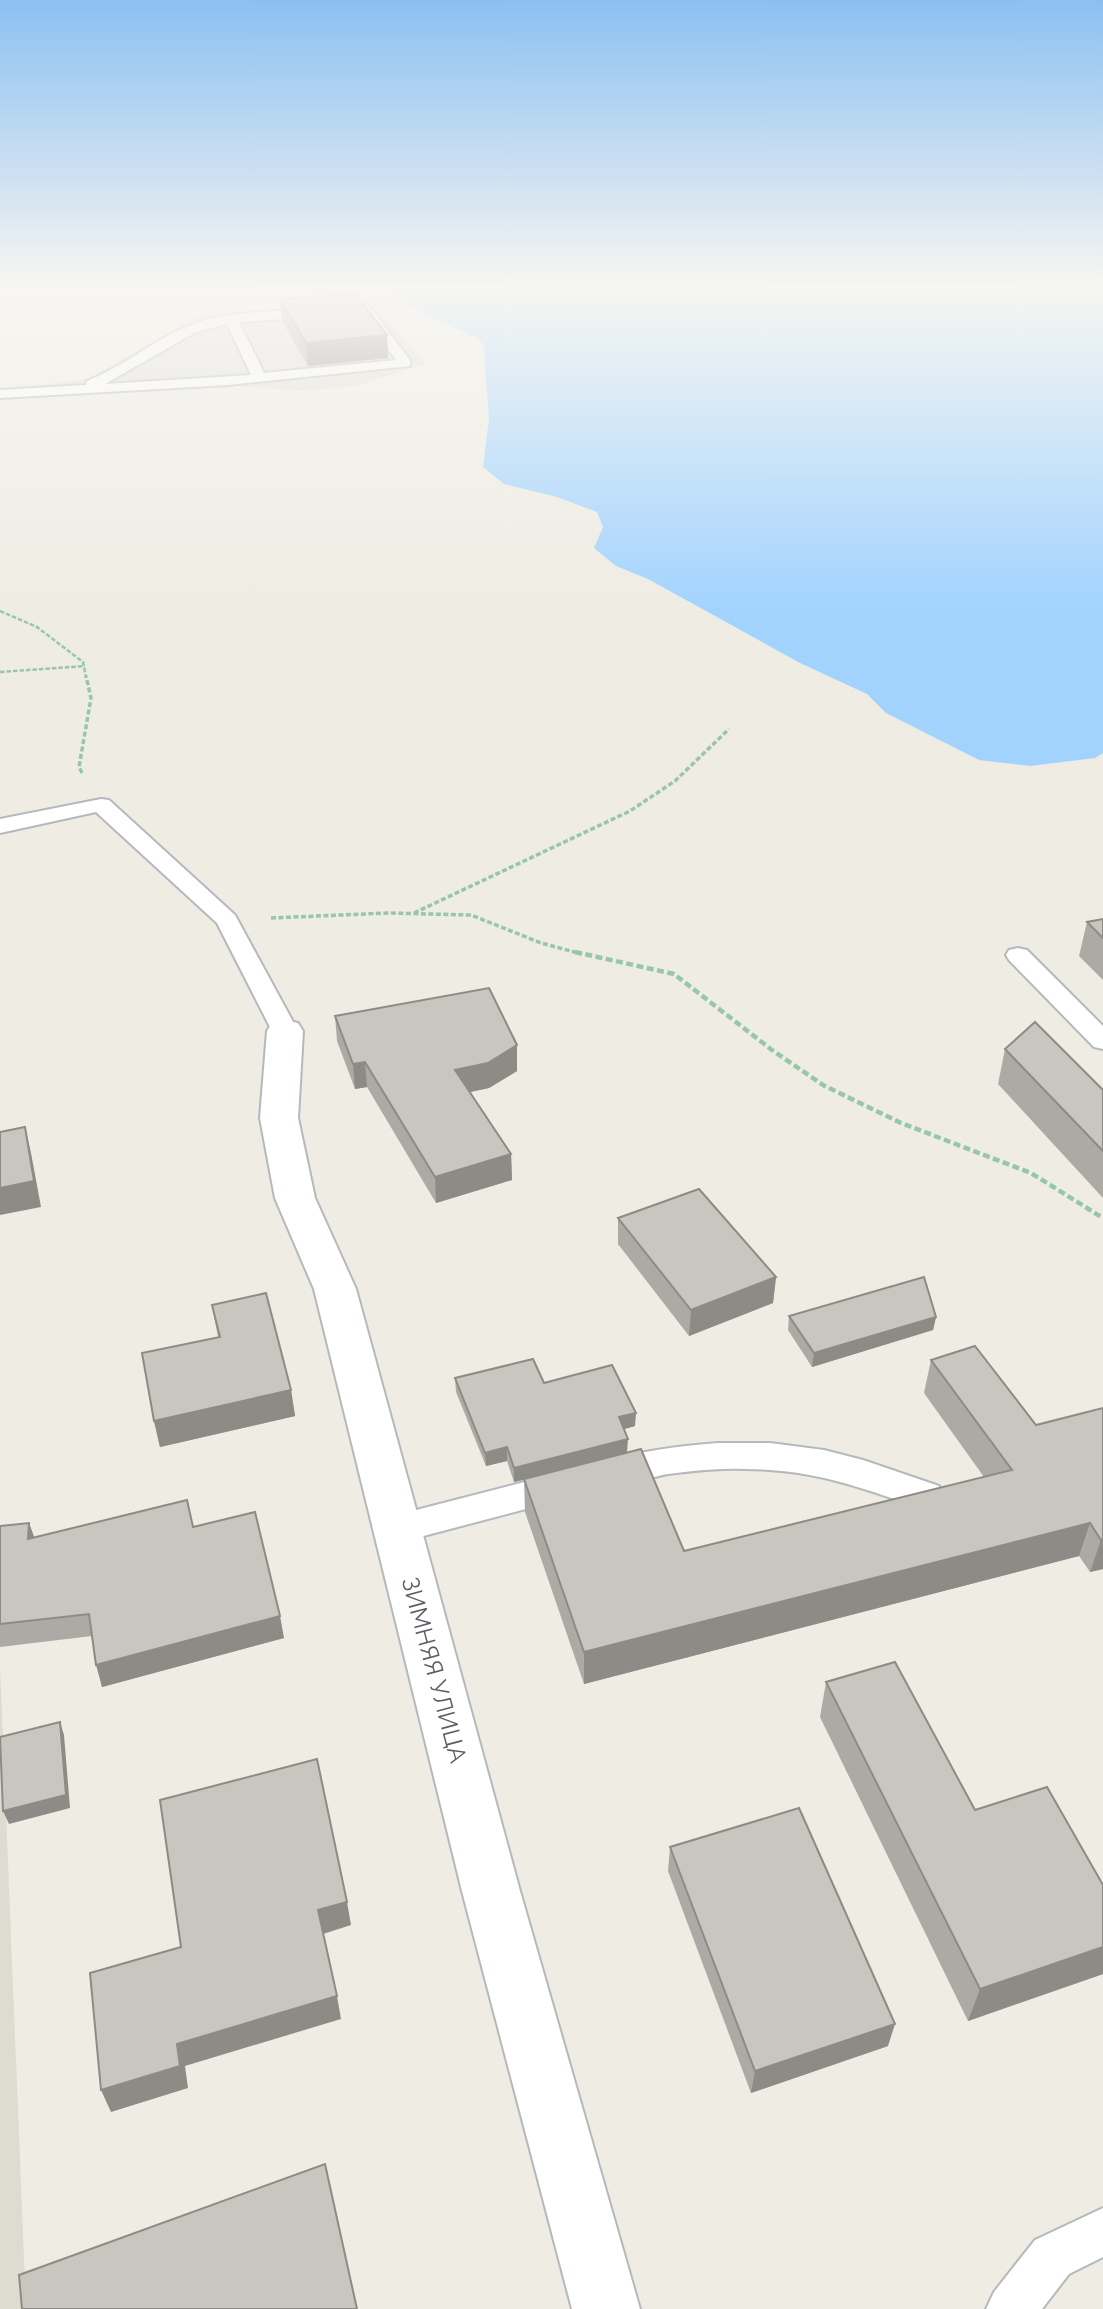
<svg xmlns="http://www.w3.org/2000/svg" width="1103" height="2309" font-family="Raleway,sans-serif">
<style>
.industrial{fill:#dfddd7}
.education{fill:#dedbd1}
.water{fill:#a2d3ff}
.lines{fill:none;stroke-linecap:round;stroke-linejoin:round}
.lane-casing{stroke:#b5b9bd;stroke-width:4}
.street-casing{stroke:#b5b9bd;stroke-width:4}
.path-far2{stroke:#98c7a7;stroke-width:2.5;stroke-dasharray:4.5 2;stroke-linecap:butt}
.path-far1{stroke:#98c7a7;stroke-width:3.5;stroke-dasharray:5 2.5;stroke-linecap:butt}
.path{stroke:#98c7a7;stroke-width:4.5;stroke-dasharray:7 3.5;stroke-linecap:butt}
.lane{fill:#fff;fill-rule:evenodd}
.street{fill:#fff;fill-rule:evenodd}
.wall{fill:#adaaa5}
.shaded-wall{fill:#8d8b86}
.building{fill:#c9c6c0;stroke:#8d8b86;stroke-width:2}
.labels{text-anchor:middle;stroke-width:5;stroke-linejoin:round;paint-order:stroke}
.near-street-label{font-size:24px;fill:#5b5f64;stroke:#fff}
</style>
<rect width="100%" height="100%" fill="#eeece3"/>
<path class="industrial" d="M 373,299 L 425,364 L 355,386 L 301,391 L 239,386 L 35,398 L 36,386 L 90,378 L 199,316 Z"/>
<path class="education" d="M 0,1665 L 25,2284 L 328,2175 L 357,2309 L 0,2309 Z"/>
<path class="water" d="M 380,286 L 1103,286 L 1103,753 L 1095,758 L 1030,766 L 979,760 L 886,713 L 867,694 L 800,663 L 648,579 L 616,566 L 594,548 L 603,527 L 597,512 L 557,497 L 504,484 L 483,467 L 489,419 L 484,348 L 479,338 L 424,315 Z"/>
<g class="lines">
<defs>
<path id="lane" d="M 365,305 L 369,306 L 410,360 L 410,366 L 228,385 L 0,398 L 0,390 L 86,385 L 87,381 C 123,367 152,341 188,326 C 227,310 275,312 317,309 L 323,313 L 317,317 L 239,322 L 264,373 L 396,360 L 359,309 ZM 227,324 L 251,375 L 105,384 L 196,332 Z
M 101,799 L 109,800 L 235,915 L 298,1031 L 294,1036 L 285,1039 L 276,1036 L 272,1031 L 217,923 L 96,812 L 0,833 L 0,819 Z
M 1018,948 L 1027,950 L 1103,1026 L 1103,1049 L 1094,1047 L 1009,960 L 1006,955 L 1009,950 Z
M 718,1443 L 770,1443 L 824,1450 L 863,1460 L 939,1486 L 944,1496 L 939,1506 L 927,1510 C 861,1488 816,1469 744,1469 C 718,1468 693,1471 668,1474 C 646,1478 621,1489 600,1483 L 595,1473 L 600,1463 C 638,1451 678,1446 718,1443 Z
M 559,1473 L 571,1477 L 576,1487 L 571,1497 L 397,1543 L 385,1539 L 380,1529 L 385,1519 L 397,1515 Z
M 1103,2208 L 1103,2257 L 1069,2274 L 1042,2309 L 986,2309 L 994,2292 L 1035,2240 Z"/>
<path id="street" d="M 285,1020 L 298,1023 L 303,1031 L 298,1118 L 315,1198 L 356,1289 L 520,1891 L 640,2309 L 572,2309 L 462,1891 L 314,1289 L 275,1198 L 260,1118 L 267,1031 L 272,1023 Z"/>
</defs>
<use href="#lane" class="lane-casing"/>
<use href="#street" class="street-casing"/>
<path class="path-far2" d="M 0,611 L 37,627 L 83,662 L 86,677
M 0,672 L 85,666"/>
<path class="path-far1" d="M 82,773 L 79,767 L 91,698 L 86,676
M 414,913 L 630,811 L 675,781 L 729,729
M 271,918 L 388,913 L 471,915 L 541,943 L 582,954"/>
<path class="path" d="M 575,952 L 674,974 L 772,1050 L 823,1085 L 901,1123 L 1031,1173 L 1103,1218"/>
<use href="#lane" class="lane"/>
<use href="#street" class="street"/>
</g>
<path class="wall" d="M 280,299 L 387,335 L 388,358 L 308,366 L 282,321 Z
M 1103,919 L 1103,980 L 1079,956 L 1087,922 Z
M 335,1016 L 517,1071 L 489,1088 L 470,1092 L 511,1154 L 512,1180 L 436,1203 L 367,1087 L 355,1089 L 337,1041 Z
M 1005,1049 L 1103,1090 L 1103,1198 L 998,1084 Z
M 618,1218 L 776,1277 L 773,1303 L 689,1336 L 618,1244 Z
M 212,1305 L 291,1390 L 295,1416 L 160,1447 L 154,1421 L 218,1337 Z
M 789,1316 L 936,1317 L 933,1330 L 812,1367 L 788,1330 Z
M 931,1360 L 1036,1425 L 1103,1408 L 1103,1569 L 1090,1572 L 1079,1556 L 584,1684 L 525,1512 L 524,1480 L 514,1482 L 507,1461 L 486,1466 L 456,1392 L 455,1378 L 544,1383 L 635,1426 L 624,1429 L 627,1452 L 684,1551 L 984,1477 L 924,1393 Z
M 29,1523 L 34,1537 L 193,1527 L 284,1638 L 102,1687 L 92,1636 L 0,1647 L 0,1526 Z
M 826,1682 L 975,1810 L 1103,1885 L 1103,1974 L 968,2021 L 820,1717 Z
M 670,1847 L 888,2046 L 751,2093 L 668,1871 Z"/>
<path class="shaded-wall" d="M 387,335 L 388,358 L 308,366 L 306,343 Z
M 517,1045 L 517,1071 L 489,1088 L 456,1095 L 455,1070 Z
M 365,1062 L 367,1087 L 355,1089 L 353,1064 Z
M 25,1127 L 31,1153 L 41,1207 L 0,1215 L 0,1188 Z
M 511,1154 L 512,1180 L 436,1203 L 435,1177 Z
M 776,1277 L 773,1303 L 689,1336 L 691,1310 Z
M 936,1317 L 933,1330 L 812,1367 L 814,1353 Z
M 291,1390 L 295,1416 L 160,1447 L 154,1421 Z
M 636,1413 L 635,1426 L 618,1431 L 619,1417 Z
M 628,1439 L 627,1453 L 514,1482 L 514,1468 Z
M 507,1447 L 507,1461 L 486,1466 L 485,1453 Z
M 29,1523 L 37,1545 L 28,1539 Z
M 1090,1523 L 1079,1556 L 584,1684 L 584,1652 Z
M 1103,1539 L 1103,1569 L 1090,1572 L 1101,1540 Z
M 280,1616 L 284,1638 L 102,1687 L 96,1665 Z
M 60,1722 L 64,1735 L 70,1808 L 9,1824 L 3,1811 Z
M 347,1902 L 351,1925 L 323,1934 L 318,1910 Z
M 1103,1947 L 1103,1974 L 968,2021 L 980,1989 Z
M 337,1996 L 341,2019 L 185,2066 L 188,2088 L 111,2112 L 101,2090 L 177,2044 Z
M 895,2024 L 888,2046 L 751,2093 L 755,2071 Z"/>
<path class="building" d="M 355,294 L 387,335 L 306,343 L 280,299 Z
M 1103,919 L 1103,938 L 1087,922 Z
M 489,988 L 517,1045 L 488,1063 L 455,1070 L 511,1154 L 435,1177 L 365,1062 L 353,1064 L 335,1016 Z
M 1035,1022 L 1103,1090 L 1103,1151 L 1005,1049 Z
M 25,1127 L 34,1181 L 0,1188 L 0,1132 Z
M 699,1189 L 776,1277 L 691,1310 L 618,1218 Z
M 924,1277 L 936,1317 L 814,1353 L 789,1316 Z
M 266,1293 L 291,1390 L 154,1421 L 142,1353 L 220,1337 L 212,1305 Z
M 975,1346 L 1036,1425 L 1103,1408 L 1103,1539 L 1101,1540 L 1090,1523 L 584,1652 L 524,1479 L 641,1449 L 684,1551 L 1012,1470 L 931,1360 Z
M 533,1359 L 544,1383 L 612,1365 L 636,1413 L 619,1417 L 628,1439 L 514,1468 L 507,1447 L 485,1453 L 455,1378 Z
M 187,1500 L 193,1527 L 255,1512 L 280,1616 L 96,1665 L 89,1614 L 0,1624 L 0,1526 L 29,1523 L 28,1539 Z
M 895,1662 L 975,1810 L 1047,1787 L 1103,1885 L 1103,1947 L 980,1989 L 826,1682 Z
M 60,1722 L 66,1795 L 3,1811 L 0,1737 Z
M 317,1759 L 347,1902 L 318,1910 L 337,1996 L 177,2044 L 180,2066 L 101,2090 L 90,1973 L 181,1947 L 160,1800 Z
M 799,1808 L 895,2024 L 755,2071 L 670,1847 Z
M 325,2164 L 357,2309 L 22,2309 L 19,2275 Z"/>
<linearGradient id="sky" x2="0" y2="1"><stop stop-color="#8cc0f1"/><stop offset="0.47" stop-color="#f7f6f2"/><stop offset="1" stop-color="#f7f6f2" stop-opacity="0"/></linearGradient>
<rect width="1103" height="610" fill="url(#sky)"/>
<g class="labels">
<g class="near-street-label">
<text transform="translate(434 1670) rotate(75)" y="8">ЗИМНЯЯ УЛИЦА</text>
</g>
</g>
</svg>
